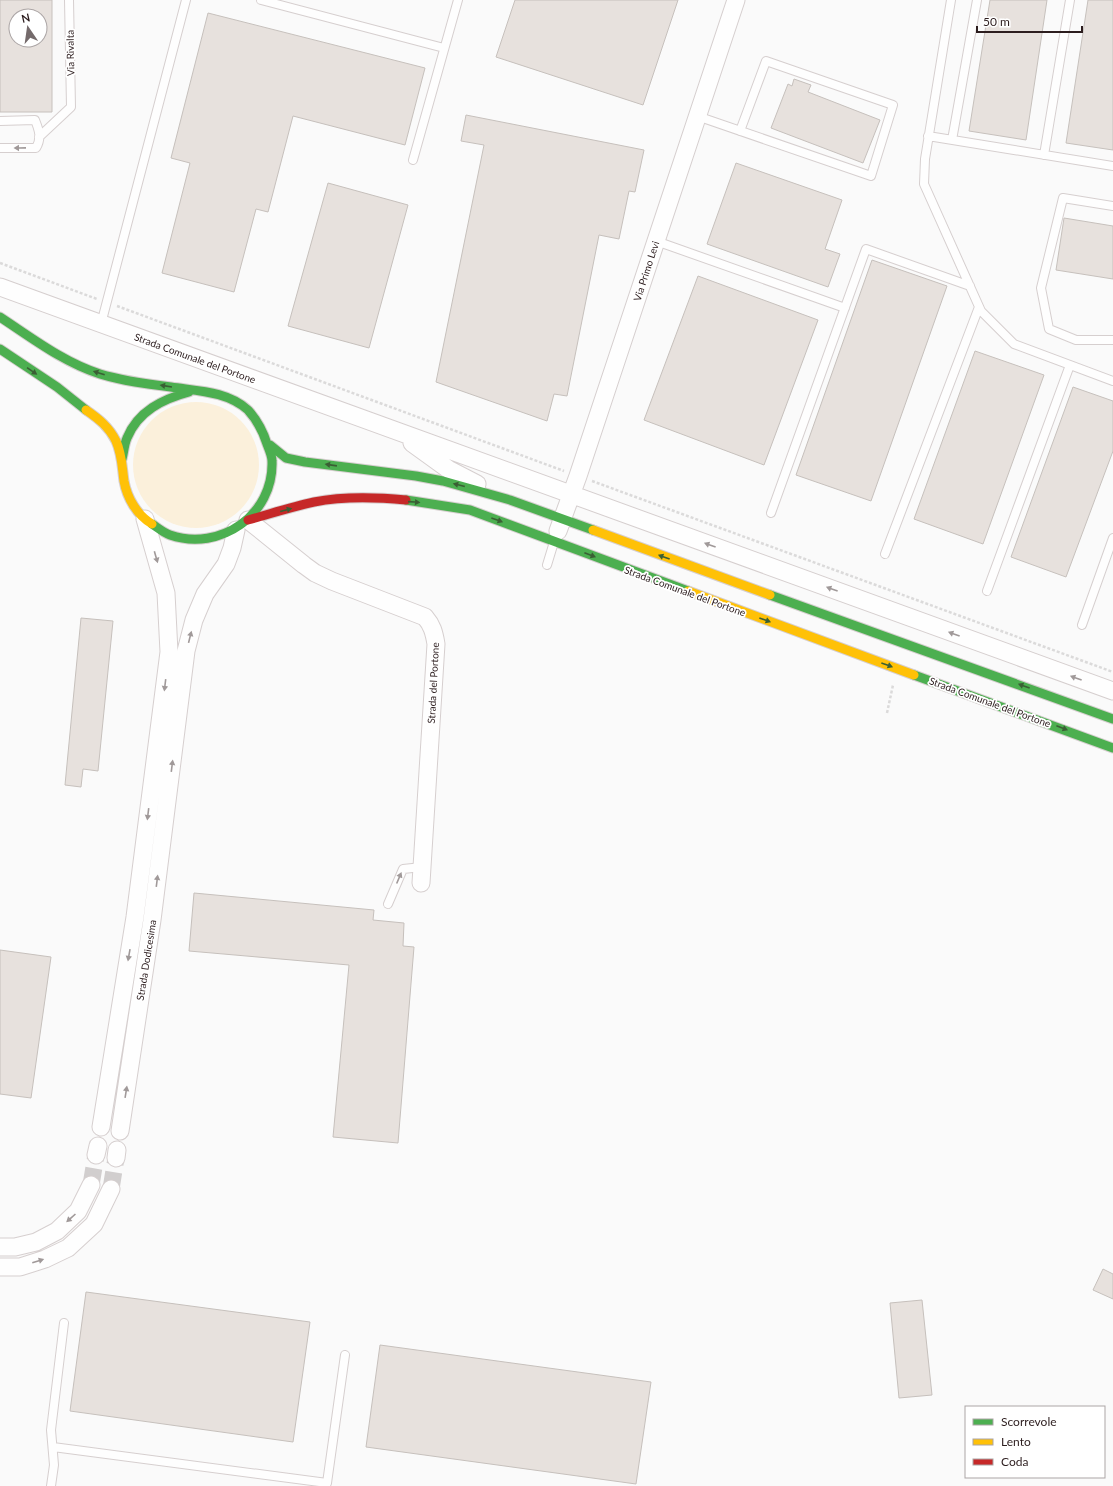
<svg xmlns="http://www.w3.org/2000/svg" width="1113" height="1486" font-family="Lato,sans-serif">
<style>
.green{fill:#fbf0db}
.building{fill:#e7e1dd;stroke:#c6c0bc;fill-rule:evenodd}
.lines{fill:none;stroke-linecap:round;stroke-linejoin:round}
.street-tunnel{stroke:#d1cece;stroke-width:17;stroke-dasharray:17 8;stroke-linecap:butt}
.lane-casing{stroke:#d6cfcf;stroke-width:10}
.street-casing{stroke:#d6cfcf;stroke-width:19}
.fast-casing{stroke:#d6cfcf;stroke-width:11}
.slow-casing{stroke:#d6cfcf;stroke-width:11}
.jam-casing{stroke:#d6cfcf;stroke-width:11}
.path{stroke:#dbdada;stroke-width:2.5;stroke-dasharray:3 2;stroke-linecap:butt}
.lane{stroke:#fefefe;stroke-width:8}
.street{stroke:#fefefe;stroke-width:17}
.fast{stroke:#4caf50;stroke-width:9}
.slow{stroke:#ffc107;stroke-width:9}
.jam{stroke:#c62828;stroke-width:9}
.oneway{fill:#a09999}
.oneway2{fill:#3a5f34}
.labels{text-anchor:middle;stroke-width:3.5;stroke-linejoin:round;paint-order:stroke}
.street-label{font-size:10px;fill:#2c1d1e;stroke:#fff}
</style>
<rect width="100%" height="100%" fill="#fafafa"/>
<path class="green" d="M133 465a63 63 0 1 1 126 0a63 63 0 1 1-126 0Z"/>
<path class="building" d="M 0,0 L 52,0 L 52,112 L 0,112 ZM 16,16 L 40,16 L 40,40 L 16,40 Z
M 515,0 L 678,0 L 643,105 L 496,57 Z
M 990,0 L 1047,0 L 1026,140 L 969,131 Z
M 1088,0 L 1113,0 L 1113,150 L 1066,143 Z
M 208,13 L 425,68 L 405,145 L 293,116 L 268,212 L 256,209 L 234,292 L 162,273 L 190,163 L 171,158 Z
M 794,79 L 811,85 L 808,92 L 880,120 L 863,163 L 771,128 L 788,84 L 792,86 Z
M 466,115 L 644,150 L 635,192 L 629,191 L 619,239 L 599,235 L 567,396 L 554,394 L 547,421 L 436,382 L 484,145 L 461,141 Z
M 736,163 L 842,200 L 825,249 L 840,254 L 828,287 L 707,244 Z
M 328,183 L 408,205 L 369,348 L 288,326 Z
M 1064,218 L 1113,226 L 1113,279 L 1056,270 Z
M 872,260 L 947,286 L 871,501 L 796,475 Z
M 698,276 L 818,320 L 764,465 L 644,420 Z
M 975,351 L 1044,375 L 983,544 L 914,519 Z
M 1073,387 L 1113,401 L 1113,451 L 1066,577 L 1011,557 Z
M 81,618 L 113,621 L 98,771 L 83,769 L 81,787 L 65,785 Z
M 194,893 L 374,910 L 373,920 L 404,923 L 403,946 L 414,947 L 398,1143 L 333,1137 L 349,965 L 189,951 Z
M 0,950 L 51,957 L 31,1098 L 0,1094 Z
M 1103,1269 L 1113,1274 L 1113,1299 L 1093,1290 Z
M 86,1292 L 310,1322 L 293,1442 L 70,1411 Z
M 922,1300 L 932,1395 L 899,1398 L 890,1303 Z
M 380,1345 L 651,1382 L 636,1484 L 366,1447 Z"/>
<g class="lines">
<path class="street-tunnel" d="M 91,1185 L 96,1155
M 111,1189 L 116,1158"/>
<defs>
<path id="lane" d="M 261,0 L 444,48
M 951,0 L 925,159 L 924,184 L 981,311 L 1014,344 L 1113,381
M 697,116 L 871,176 L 893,105 L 766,61 L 740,131
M 0,121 L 35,120 C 39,130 42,138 36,148 L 0,148
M 928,136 L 1113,166
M 39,137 L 71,107 L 69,0
M 952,140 L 977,0
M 1044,155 L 1070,0
M 413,160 L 458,0
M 1113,206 L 1063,198 L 1041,288 L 1049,329 L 1076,340 L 1113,340
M 656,241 L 845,308
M 101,324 L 186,0
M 771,513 L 866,249 L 970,286
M 885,554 L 979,307
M 547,565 L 554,542
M 987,591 L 1070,365
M 1082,625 L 1113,538
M 388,904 L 403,869 L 422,867
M 53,1447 L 327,1483 L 345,1355
M 51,1486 L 54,1465 L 51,1430 L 64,1323"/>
<path id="street" d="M 0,287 L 1113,691
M 412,443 L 448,469 L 477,484
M 248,520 L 304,565 L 315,573 L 332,581 L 425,617 C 432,625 434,632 436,644 L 421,883
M 558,531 L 578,476 L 736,0
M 101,1127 L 135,917 L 169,652 L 166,593 L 145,519
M 120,1131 L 152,920 L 186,651 L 194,620 L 205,594 L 226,564 L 232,548 L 236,530
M 96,1155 L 98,1146
M 116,1158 L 117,1150
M 0,1247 L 15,1247 L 36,1242 L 57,1231 L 78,1211 L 91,1185
M 0,1267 L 20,1267 L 45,1259 L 68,1248 L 94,1224 L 111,1189"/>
<path id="fast" d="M 0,317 C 32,338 63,362 100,374 C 123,381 147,384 171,387 C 197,391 227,391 248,410 C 257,420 263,431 267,444 C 269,449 272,456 272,461 C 274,515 220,552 170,535 C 164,533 158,528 152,524
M 0,349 L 57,387 L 86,410
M 270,445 L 286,458 L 305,462 L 416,476 L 443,481 L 510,500 L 593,530
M 122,459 C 124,452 124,445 127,438 C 138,411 163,399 189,392
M 406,500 L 470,510 L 688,591
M 770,595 L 1113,719
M 914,675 L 1113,748"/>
<path id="slow" d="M 86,410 C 99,419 109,427 116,441 C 122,454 122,467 124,481 C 127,498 137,515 152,524
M 593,530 L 770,595
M 688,591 L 914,675"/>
<path id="jam" d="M 248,520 C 270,514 291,507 314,502 C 344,496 375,497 406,500"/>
</defs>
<use href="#lane" class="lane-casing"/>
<use href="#street" class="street-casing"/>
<use href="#fast" class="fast-casing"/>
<use href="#slow" class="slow-casing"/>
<use href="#jam" class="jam-casing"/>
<path class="path" d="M 0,263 L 97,299
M 117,306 L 564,471
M 592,481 L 1113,672
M 887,713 L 893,685"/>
<use href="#lane" class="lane"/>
<use href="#street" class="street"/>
<use href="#fast" class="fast"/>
<use href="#slow" class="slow"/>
<use href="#jam" class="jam"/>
</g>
<defs><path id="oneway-solid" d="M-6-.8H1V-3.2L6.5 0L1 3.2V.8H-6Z"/></defs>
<g class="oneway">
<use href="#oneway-solid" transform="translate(20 148) rotate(179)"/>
<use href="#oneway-solid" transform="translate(710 545) rotate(-160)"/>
<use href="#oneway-solid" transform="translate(156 557) rotate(74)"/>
<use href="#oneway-solid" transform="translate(832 589) rotate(-160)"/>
<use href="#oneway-solid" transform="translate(954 634) rotate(-160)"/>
<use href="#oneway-solid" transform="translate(190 637) rotate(-76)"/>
<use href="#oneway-solid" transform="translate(1076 678) rotate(-160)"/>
<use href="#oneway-solid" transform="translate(165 685) rotate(97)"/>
<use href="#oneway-solid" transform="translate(172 766) rotate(-83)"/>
<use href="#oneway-solid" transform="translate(148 814) rotate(97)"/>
<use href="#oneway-solid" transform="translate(399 878) rotate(-67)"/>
<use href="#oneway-solid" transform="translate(157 881) rotate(-83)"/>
<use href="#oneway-solid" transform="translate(129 955) rotate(100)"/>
<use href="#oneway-solid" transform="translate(126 1092) rotate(-81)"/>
<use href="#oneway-solid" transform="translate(71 1218) rotate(138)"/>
<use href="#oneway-solid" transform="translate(38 1261) rotate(-17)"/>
</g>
<g class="oneway2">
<use href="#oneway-solid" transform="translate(32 371) rotate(34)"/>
<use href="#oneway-solid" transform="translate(99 373) rotate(-162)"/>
<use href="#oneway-solid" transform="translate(166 386) rotate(-171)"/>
<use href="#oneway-solid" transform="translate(331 465) rotate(-172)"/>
<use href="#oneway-solid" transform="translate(459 485) rotate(-166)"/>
<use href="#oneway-solid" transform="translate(414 502) rotate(4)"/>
<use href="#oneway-solid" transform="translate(286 510) rotate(-15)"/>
<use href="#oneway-solid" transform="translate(497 520) rotate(20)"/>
<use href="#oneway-solid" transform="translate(590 555) rotate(21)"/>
<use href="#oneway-solid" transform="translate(664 557) rotate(-160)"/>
<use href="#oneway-solid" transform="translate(765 620) rotate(20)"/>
<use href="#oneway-solid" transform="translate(887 665) rotate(20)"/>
<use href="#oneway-solid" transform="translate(1024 686) rotate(-160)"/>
<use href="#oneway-solid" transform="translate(1062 728) rotate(21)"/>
</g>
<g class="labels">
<g class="street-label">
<text transform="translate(70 53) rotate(-91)" y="4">Via Rivalta</text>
<text transform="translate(646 271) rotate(-72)" y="4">Via Primo Levi</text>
<text transform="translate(195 358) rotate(20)" y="4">Strada Comunale del Portone</text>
<text transform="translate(685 591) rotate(20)" y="4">Strada Comunale del Portone</text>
<text transform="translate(433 683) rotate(-87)" y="4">Strada del Portone</text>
<text transform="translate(990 702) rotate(20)" y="4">Strada Comunale del Portone</text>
<text transform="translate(146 960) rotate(-81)" y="4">Strada Dodicesima</text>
</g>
</g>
<rect x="965" y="1406" width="140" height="72" fill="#ffffff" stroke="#aba5a5"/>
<rect x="973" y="1419" width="20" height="6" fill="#4caf50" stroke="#aba5a5"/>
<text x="1001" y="1426" font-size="12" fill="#2c1d1e">Scorrevole</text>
<rect x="973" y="1439" width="20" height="6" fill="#ffc107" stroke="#aba5a5"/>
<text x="1001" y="1446" font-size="12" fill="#2c1d1e">Lento</text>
<rect x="973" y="1459" width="20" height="6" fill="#c62828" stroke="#aba5a5"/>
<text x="1001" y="1466" font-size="12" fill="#2c1d1e">Coda</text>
<g transform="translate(28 28) rotate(347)"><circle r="19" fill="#ffffff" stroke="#aba5a5"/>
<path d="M0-3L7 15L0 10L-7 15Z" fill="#746a6b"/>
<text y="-6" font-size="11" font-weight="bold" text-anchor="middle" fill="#2c1d1e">N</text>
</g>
<path d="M977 26v6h105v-6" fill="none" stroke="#2c1d1e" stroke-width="2"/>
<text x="983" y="26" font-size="12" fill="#2c1d1e" stroke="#ffffff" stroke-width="3" paint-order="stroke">50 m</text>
</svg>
